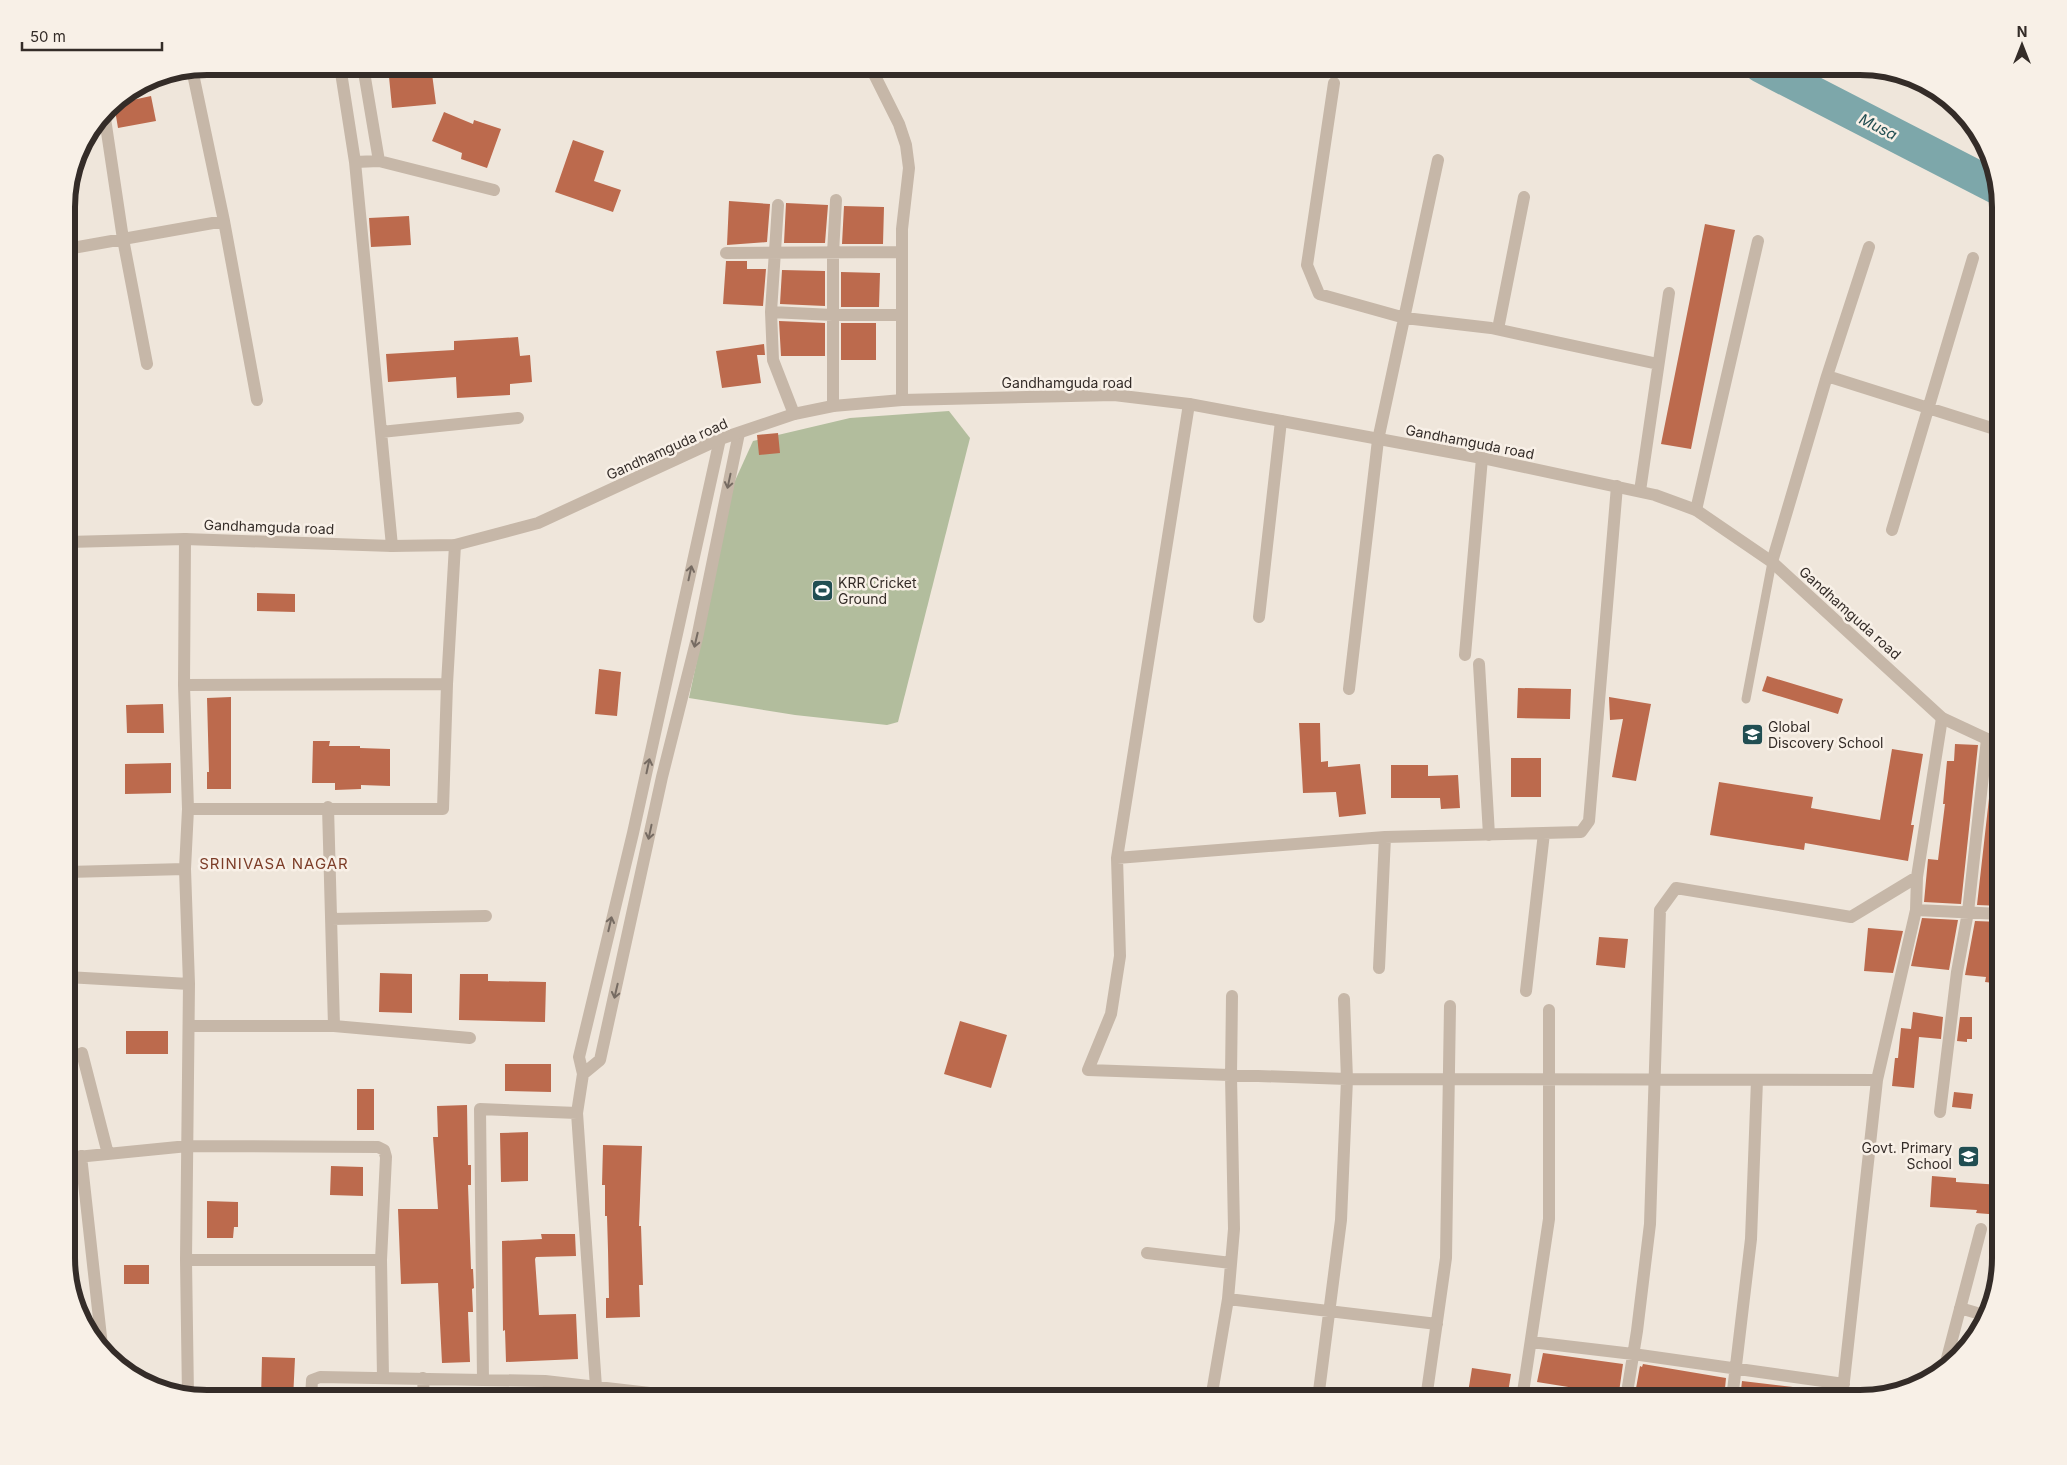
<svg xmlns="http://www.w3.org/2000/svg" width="2067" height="1465" font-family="Inter,sans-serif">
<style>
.green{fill:#b2bd9d}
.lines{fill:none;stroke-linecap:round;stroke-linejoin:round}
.river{stroke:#7da7aa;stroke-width:34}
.building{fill:#bc6a4d}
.service{stroke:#c6b7a8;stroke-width:9}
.minor{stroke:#c6b7a8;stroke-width:12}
.tertiary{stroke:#c6b7a8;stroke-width:12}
.oneway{stroke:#766b62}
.labels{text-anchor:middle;stroke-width:5;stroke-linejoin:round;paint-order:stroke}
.street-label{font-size:14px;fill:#342c28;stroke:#f8f0e7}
.poi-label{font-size:14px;fill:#342c28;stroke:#f8f0e7;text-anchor:start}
.water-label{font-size:15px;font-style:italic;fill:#214e52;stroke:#f8f0e7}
.neighbourhood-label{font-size:15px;letter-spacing:1px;fill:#7c3d28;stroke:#f8f0e7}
.rim{fill:none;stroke:#342c28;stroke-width:6}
</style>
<rect width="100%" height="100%" fill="#efe6db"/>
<path class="green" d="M 949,411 L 970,438 L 898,722 L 887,725 L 795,715 L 689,698 L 734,483 L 753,441 L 850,418 Z"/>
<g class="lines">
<path class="river" d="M 1761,66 L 1996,187"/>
</g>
<path class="building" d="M 388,66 L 431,66 L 436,104 L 392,108 Z
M 151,96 L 156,121 L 118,128 L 114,104 Z
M 444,112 L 473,124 L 474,120 L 501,129 L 487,168 L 461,159 L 462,153 L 432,141 Z
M 573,140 L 604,151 L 594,181 L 621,190 L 613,212 L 555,192 Z
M 729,201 L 770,204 L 767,242 L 727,245 Z
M 786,203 L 828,205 L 825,243 L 784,243 Z
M 844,206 L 884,207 L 883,244 L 842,244 Z
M 409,216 L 411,245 L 371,247 L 369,218 Z
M 1705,224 L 1735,230 L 1691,449 L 1661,444 Z
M 726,261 L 747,261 L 747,269 L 766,269 L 763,306 L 723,304 Z
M 782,270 L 825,271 L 825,306 L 780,304 Z
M 841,272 L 880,273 L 879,307 L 841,307 Z
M 779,321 L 825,323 L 825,356 L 781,356 Z
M 841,323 L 876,323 L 876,360 L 841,360 Z
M 518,337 L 520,356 L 530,355 L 532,382 L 510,384 L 510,395 L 457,398 L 456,377 L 388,382 L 386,354 L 454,350 L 454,341 Z
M 764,344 L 765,355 L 757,355 L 761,383 L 722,388 L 716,351 Z
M 778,433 L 780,453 L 759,455 L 757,435 Z
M 257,593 L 295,594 L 295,612 L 257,611 Z
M 599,669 L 621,672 L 617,716 L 595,714 Z
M 1767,676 L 1843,699 L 1838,714 L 1762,691 Z
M 1518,688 L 1571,689 L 1570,719 L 1517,718 Z
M 231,697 L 231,789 L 207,789 L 207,772 L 209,772 L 207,698 Z
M 1609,697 L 1651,704 L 1636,781 L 1612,777 L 1623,719 L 1610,720 Z
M 163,704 L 164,733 L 127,733 L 126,705 Z
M 1299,723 L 1320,723 L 1321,762 L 1328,761 L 1328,767 L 1360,764 L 1366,814 L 1339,817 L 1336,792 L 1303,793 Z
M 313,741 L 330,741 L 329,746 L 360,746 L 360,748 L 390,749 L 390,786 L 361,785 L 361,789 L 335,790 L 335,783 L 312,783 Z
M 1955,744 L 1978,745 L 1961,904 L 1924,902 L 1928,859 L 1938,860 L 1945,804 L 1943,804 L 1947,761 L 1954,761 Z
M 1892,749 L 1923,754 L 1911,825 L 1914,825 L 1908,861 L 1805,843 L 1804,850 L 1710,835 L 1719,782 L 1813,797 L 1811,808 L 1880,820 Z
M 1994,754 L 2001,754 L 2001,906 L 1977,905 Z
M 1511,758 L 1541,758 L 1541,797 L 1511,797 Z
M 171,763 L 171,793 L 125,794 L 125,764 Z
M 1391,765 L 1428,765 L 1428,776 L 1458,775 L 1460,808 L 1441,809 L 1440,798 L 1391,798 Z
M 1922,918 L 1958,920 L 1949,970 L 1911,966 Z
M 1975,921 L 2001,922 L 2001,984 L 1985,982 L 1986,977 L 1965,975 Z
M 1868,928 L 1903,931 L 1893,973 L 1864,971 Z
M 1599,937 L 1628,939 L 1625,968 L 1596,965 Z
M 380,973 L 412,974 L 412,1013 L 379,1012 Z
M 460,974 L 488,974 L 488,981 L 546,982 L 545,1022 L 459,1020 Z
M 1913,1012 L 1943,1017 L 1941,1039 L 1919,1037 L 1914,1088 L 1892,1086 L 1895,1058 L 1898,1058 L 1901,1028 L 1911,1029 Z
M 1960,1017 L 1972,1017 L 1972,1039 L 1967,1039 L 1967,1042 L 1957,1041 Z
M 960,1021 L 1007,1035 L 991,1088 L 944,1074 Z
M 126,1031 L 168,1031 L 168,1054 L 126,1054 Z
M 505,1064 L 551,1064 L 551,1092 L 505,1091 Z
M 357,1089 L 374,1089 L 374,1130 L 357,1130 Z
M 1954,1092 L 1973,1094 L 1971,1109 L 1952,1107 Z
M 467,1105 L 468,1165 L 471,1165 L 471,1185 L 468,1185 L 471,1269 L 473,1269 L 474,1288 L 472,1289 L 473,1312 L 468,1312 L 470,1362 L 442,1363 L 438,1283 L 401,1284 L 398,1209 L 438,1209 L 433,1137 L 438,1137 L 437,1106 Z
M 528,1132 L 528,1181 L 501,1182 L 500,1133 Z
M 603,1145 L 642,1146 L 639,1226 L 641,1226 L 643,1285 L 639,1285 L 640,1317 L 606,1318 L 606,1298 L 609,1298 L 608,1250 L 607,1216 L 605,1216 L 605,1185 L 602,1185 Z
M 331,1166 L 363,1167 L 363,1196 L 330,1195 Z
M 1932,1176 L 1956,1178 L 1956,1182 L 2001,1185 L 2001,1215 L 1976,1213 L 1977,1210 L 1930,1207 Z
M 207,1201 L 238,1202 L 238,1227 L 234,1227 L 233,1238 L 207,1238 Z
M 541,1234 L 575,1234 L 576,1256 L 536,1257 L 535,1259 L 539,1315 L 576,1314 L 578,1359 L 506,1362 L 505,1330 L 503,1331 L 502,1241 L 542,1239 Z
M 124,1265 L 149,1265 L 149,1284 L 124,1284 Z
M 1543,1353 L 1623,1364 L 1618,1399 L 1579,1399 L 1581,1389 L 1537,1382 Z
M 262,1357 L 295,1358 L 293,1399 L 261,1399 Z
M 1643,1364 L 1726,1378 L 1724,1399 L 1666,1399 L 1635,1394 L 1640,1366 L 1642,1367 Z
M 1472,1368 L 1511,1374 L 1507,1399 L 1467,1399 Z
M 1742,1381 L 1810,1389 L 1809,1399 L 1740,1399 Z"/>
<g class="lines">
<path class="service" d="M 1746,699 L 1772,562"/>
<path class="minor" d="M 340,66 L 355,162 L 392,546
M 363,66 L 379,161 L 494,190
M 870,66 L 899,124 L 906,145 L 909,168 L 902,229 L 902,400
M 192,69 L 224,221 L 257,400
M 1334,83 L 1307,265 L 1319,294 L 1405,318 L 1491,328 L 1658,364
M 104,112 L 123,239 L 147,364
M 355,162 L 379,161
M 778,205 L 771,312 L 773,360 L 794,414
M 67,249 L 224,221
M 726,253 L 902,252
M 771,312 L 833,315 L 901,315
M 1498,329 L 1524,197
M 1827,376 L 2001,431
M 1189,404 L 1117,858 L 1120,956 L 1111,1014 L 1088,1070 L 1347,1079 L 1877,1080
M 833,406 L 833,253 L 836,200
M 381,432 L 518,418
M 1640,491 L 1669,293
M 1696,510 L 1758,241
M 1892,530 L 1973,258
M 185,539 L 184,685 L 188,809 L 185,869 L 189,984 L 186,1260 L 188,1396
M 1772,562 L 1827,376 L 1869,247
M 1259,617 L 1281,421
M 1465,655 L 1482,458
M 1479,664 L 1489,835
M 184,685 L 447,684 L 455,545
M 1349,689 L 1378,440 L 1438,160
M 1942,718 L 1917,877 L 1916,910 L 2001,914
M 188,809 L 443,809 L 447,684
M 1117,858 L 1385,837 L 1581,832 L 1589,821 L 1617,486
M 67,872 L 185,869
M 331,919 L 486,916
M 1379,968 L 1385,837
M 67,977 L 189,984
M 1526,991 L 1544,833
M 189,1026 L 334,1026 L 328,807
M 334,1026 L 470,1038
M 82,1053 L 108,1154
M 67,1065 L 70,1077
M 583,1074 L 600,1060 L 662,777 L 697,638 L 739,433
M 1940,1112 L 1957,972 L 1968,912 L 1987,739
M 81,1156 L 102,1346
M 67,1158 L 188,1146 L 378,1147 L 384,1150 L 386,1157 L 381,1260 L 383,1377
M 1147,1253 L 1231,1263
M 186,1260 L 381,1260
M 1228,1299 L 1437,1324
M 1960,1308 L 1987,1316
M 1531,1342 L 1633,1354 L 1844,1384
M 1945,1366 L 1981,1229
M 423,1378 L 424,1399
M 483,1380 L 480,1109 L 577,1113
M 545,1381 L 545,1399
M 596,1387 L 577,1113 L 583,1074 L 579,1057 L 633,833 L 720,439
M 311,1399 L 312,1380 L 320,1377 L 545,1381 L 702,1399
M 1211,1399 L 1228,1299 L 1234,1229 L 1231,1076 L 1232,996
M 1318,1399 L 1341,1220 L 1347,1079 L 1344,999
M 1426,1399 L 1446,1258 L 1450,1006
M 1522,1399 L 1549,1219 L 1549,1010
M 1626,1399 L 1637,1331 L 1650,1224 L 1660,910 L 1676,888 L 1851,917 L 1917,877
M 1732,1399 L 1751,1239 L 1757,1080
M 1842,1399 L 1877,1080 L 1916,910"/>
<path class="tertiary" d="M 67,542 L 185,539 L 392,546 L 455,545 L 538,523 L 720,439 L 794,414 L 833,406 L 902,400 L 1114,395 L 1189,404 L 1482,458 L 1655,495 L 1696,510 L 1772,562 L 1942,718 L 1987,739 L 2001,742"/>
</g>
<defs><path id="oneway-shaft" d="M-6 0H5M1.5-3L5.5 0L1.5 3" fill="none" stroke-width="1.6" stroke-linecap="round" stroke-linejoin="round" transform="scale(1.25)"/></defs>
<g class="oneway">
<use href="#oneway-shaft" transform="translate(729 481) rotate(102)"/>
<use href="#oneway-shaft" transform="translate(690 573) rotate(-78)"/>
<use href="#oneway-shaft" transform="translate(696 640) rotate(103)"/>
<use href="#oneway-shaft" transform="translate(648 766) rotate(-78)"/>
<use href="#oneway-shaft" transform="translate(650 832) rotate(102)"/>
<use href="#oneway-shaft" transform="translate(610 924) rotate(-77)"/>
<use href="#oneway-shaft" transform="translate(616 991) rotate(103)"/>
</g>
<defs>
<symbol id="stadium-square" viewBox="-11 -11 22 22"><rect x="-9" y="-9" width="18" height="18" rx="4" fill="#214e52" stroke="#f8f0e7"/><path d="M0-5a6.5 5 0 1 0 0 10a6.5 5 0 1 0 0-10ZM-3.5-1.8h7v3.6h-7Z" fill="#fff"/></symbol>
<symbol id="school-square" viewBox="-11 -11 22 22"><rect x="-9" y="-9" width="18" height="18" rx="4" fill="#214e52" stroke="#f8f0e7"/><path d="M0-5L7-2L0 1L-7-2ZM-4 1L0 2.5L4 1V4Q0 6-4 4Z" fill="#fff"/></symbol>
</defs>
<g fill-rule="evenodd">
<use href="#stadium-square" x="810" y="578" width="25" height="25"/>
<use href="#school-square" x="1740" y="722" width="25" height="25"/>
<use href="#school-square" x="1956" y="1144" width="25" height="25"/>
</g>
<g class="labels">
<g class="street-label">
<text x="1067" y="388">Gandhamguda road</text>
<text transform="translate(1470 442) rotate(11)" y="5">Gandhamguda road</text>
<text transform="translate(667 449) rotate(-24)" y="5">Gandhamguda road</text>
<text transform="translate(269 527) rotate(2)" y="5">Gandhamguda road</text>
<text transform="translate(1850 613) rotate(42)" y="5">Gandhamguda road</text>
</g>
<g class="poi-label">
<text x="838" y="588">KRR Cricket<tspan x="838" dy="16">Ground</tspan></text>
<text x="1768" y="732">Global<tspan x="1768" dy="16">Discovery School</tspan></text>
<text x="1952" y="1153" text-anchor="end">Govt. Primary<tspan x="1952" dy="16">School</tspan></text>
</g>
<g class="water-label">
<text transform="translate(1878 127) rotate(27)" y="5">Musa</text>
</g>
<g class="neighbourhood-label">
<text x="274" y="869">SRINIVASA NAGAR</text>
</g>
</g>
<path d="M0 0H2067V1465H0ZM207 75H1860A132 132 0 0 1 1992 207V1258A132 132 0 0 1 1860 1390H207A132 132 0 0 1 75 1258V207A132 132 0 0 1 207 75Z" fill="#f8f0e7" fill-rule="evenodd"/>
<path class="rim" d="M207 75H1860A132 132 0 0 1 1992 207V1258A132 132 0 0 1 1860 1390H207A132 132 0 0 1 75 1258V207A132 132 0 0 1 207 75Z"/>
<g transform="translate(2022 45)" stroke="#f8f0e7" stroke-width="4" paint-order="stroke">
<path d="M0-4L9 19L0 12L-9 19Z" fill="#342c28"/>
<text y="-8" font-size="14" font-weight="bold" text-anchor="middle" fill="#342c28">N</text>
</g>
<path d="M22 42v8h140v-8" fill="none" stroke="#342c28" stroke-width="2.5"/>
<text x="30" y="42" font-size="15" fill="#342c28" stroke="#f8f0e7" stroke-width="4" paint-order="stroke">50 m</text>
</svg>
